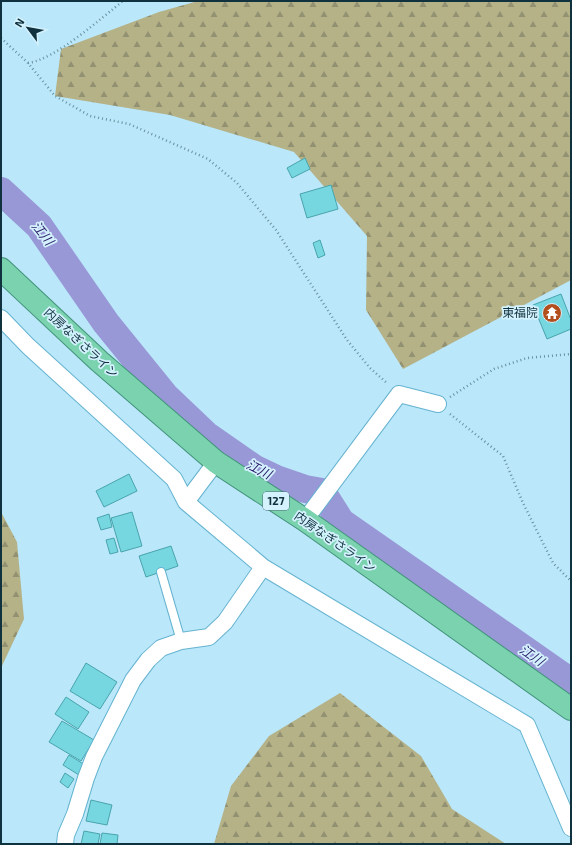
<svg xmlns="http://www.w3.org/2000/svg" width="572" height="845" font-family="'Exo 2','Noto Sans JP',sans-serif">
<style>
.forest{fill:url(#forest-firs)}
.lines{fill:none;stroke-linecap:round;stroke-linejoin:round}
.river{stroke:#9898d7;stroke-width:28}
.building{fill:#77d7e1;stroke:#48a4ad}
.service-casing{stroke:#65b3d0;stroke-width:10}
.minor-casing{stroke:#65b3d0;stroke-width:18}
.trunk-casing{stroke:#40937a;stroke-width:24}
.path{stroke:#6a92a1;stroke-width:2.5;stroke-dasharray:1 3;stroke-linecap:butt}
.service{stroke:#fff;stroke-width:8}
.minor{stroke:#fff;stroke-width:16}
.trunk{stroke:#7bd2ae;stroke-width:22}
.labels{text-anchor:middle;stroke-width:3.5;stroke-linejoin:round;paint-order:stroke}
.shield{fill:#d4f2fe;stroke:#4b6c78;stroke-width:1}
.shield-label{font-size:11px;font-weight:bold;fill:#10323e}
.poi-label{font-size:12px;fill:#10323e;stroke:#d4f2fe;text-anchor:end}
.street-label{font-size:12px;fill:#10323e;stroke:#d4f2fe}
.water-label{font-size:13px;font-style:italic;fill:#2b1e68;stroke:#d4f2fe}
</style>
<defs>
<pattern id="forest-firs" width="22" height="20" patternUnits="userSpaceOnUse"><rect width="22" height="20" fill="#b5b288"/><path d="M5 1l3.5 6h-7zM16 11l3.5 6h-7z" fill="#929171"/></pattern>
</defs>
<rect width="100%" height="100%" fill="#bae7f9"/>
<path class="forest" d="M 198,1 L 571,1 L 571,280 L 403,369 L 366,310 L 367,236 L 294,152 L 170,115 L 55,96 L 61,49 L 159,12 Z
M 1,512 L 17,542 L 24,619 L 1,668 Z
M 340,693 L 421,756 L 452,809 L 506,844 L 214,844 L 231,786 L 269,736 Z"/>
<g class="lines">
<path class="river" d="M 1,191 L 39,226 L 106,323 L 166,397 L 206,435 L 255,469 L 276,479 L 305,489 L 322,492 L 341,522 L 571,682"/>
</g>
<path class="building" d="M 305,158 L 310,169 L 292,178 L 287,168 Z
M 331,185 L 338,209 L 307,218 L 300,194 Z
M 320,240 L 325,255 L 318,258 L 313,243 Z
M 561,294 L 571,320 L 571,329 L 547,339 L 533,305 Z
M 129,474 L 137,491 L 104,507 L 96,491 Z
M 132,512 L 142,546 L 121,552 L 111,518 Z
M 109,514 L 112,527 L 101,530 L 97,518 Z
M 114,538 L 118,552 L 110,554 L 106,540 Z
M 171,546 L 178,566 L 146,577 L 139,556 Z
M 86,663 L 117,682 L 100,709 L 70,691 Z
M 66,697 L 89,712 L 78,729 L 55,714 Z
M 62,721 L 94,740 L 81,761 L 49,742 Z
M 69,755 L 85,765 L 79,775 L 63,765 Z
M 65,773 L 74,779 L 68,788 L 60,782 Z
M 91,800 L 112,805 L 107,825 L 86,821 Z
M 84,831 L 100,834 L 98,844 L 81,844 Z
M 102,833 L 118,835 L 117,844 L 100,844 Z"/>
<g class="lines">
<defs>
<path id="service" d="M 161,572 L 181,641"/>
<path id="minor" d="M 1,318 L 28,346 L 174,479 L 186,502 L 263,567 L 527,725 L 571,828
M 186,502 L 216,462
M 305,520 L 399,394 L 438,404
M 65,844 L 66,835 L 75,814 L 86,778 L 94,757 L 133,680 L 148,660 L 161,648 L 181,641 L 209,637 L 225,622 L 263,567"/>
<path id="trunk" d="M 1,269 L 99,361 L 216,462 L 305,520 L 571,709"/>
</defs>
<use href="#service" class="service-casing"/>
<use href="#minor" class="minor-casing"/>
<use href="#trunk" class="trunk-casing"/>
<path class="path" d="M 1,38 L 28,63 L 55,96 L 90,116 L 129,124 L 208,159 L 237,183 L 276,230 L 347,340 L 370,368 L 388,384
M 28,63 C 56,59 100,19 123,1
M 450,397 L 494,369 L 527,358 L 571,354
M 450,414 L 503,456 L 523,503 L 553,563 L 571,581"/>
<use href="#service" class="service"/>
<use href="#minor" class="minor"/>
<use href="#trunk" class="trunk"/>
</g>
<defs>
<symbol id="temple-disc" viewBox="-11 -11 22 22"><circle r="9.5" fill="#b34f1c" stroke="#d4f2fe"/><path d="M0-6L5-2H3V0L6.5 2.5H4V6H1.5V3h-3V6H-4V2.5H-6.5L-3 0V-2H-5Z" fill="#fff"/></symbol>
</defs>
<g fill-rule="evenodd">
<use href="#temple-disc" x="541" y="302" width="22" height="22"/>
</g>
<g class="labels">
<rect class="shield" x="263" y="492" width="26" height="18" rx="3"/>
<g class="shield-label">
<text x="276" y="505">127</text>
</g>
<g class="poi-label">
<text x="538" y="317">東福院</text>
</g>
<g class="street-label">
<text transform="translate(81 343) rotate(43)" y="4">内房なぎさライン</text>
<text transform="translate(335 542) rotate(35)" y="4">内房なぎさライン</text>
</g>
<g class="water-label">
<text transform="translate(43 233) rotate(51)" y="5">江川</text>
<text transform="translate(259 469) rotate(27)" y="5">江川</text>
<text transform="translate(532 655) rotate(35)" y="5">江川</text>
</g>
</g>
<rect width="572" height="845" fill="none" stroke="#10323e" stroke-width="4"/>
<g transform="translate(28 28) rotate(302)" stroke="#d4f2fe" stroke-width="3" paint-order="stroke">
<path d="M0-3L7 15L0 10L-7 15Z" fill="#10323e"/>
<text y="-6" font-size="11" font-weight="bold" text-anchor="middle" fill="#10323e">N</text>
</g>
</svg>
